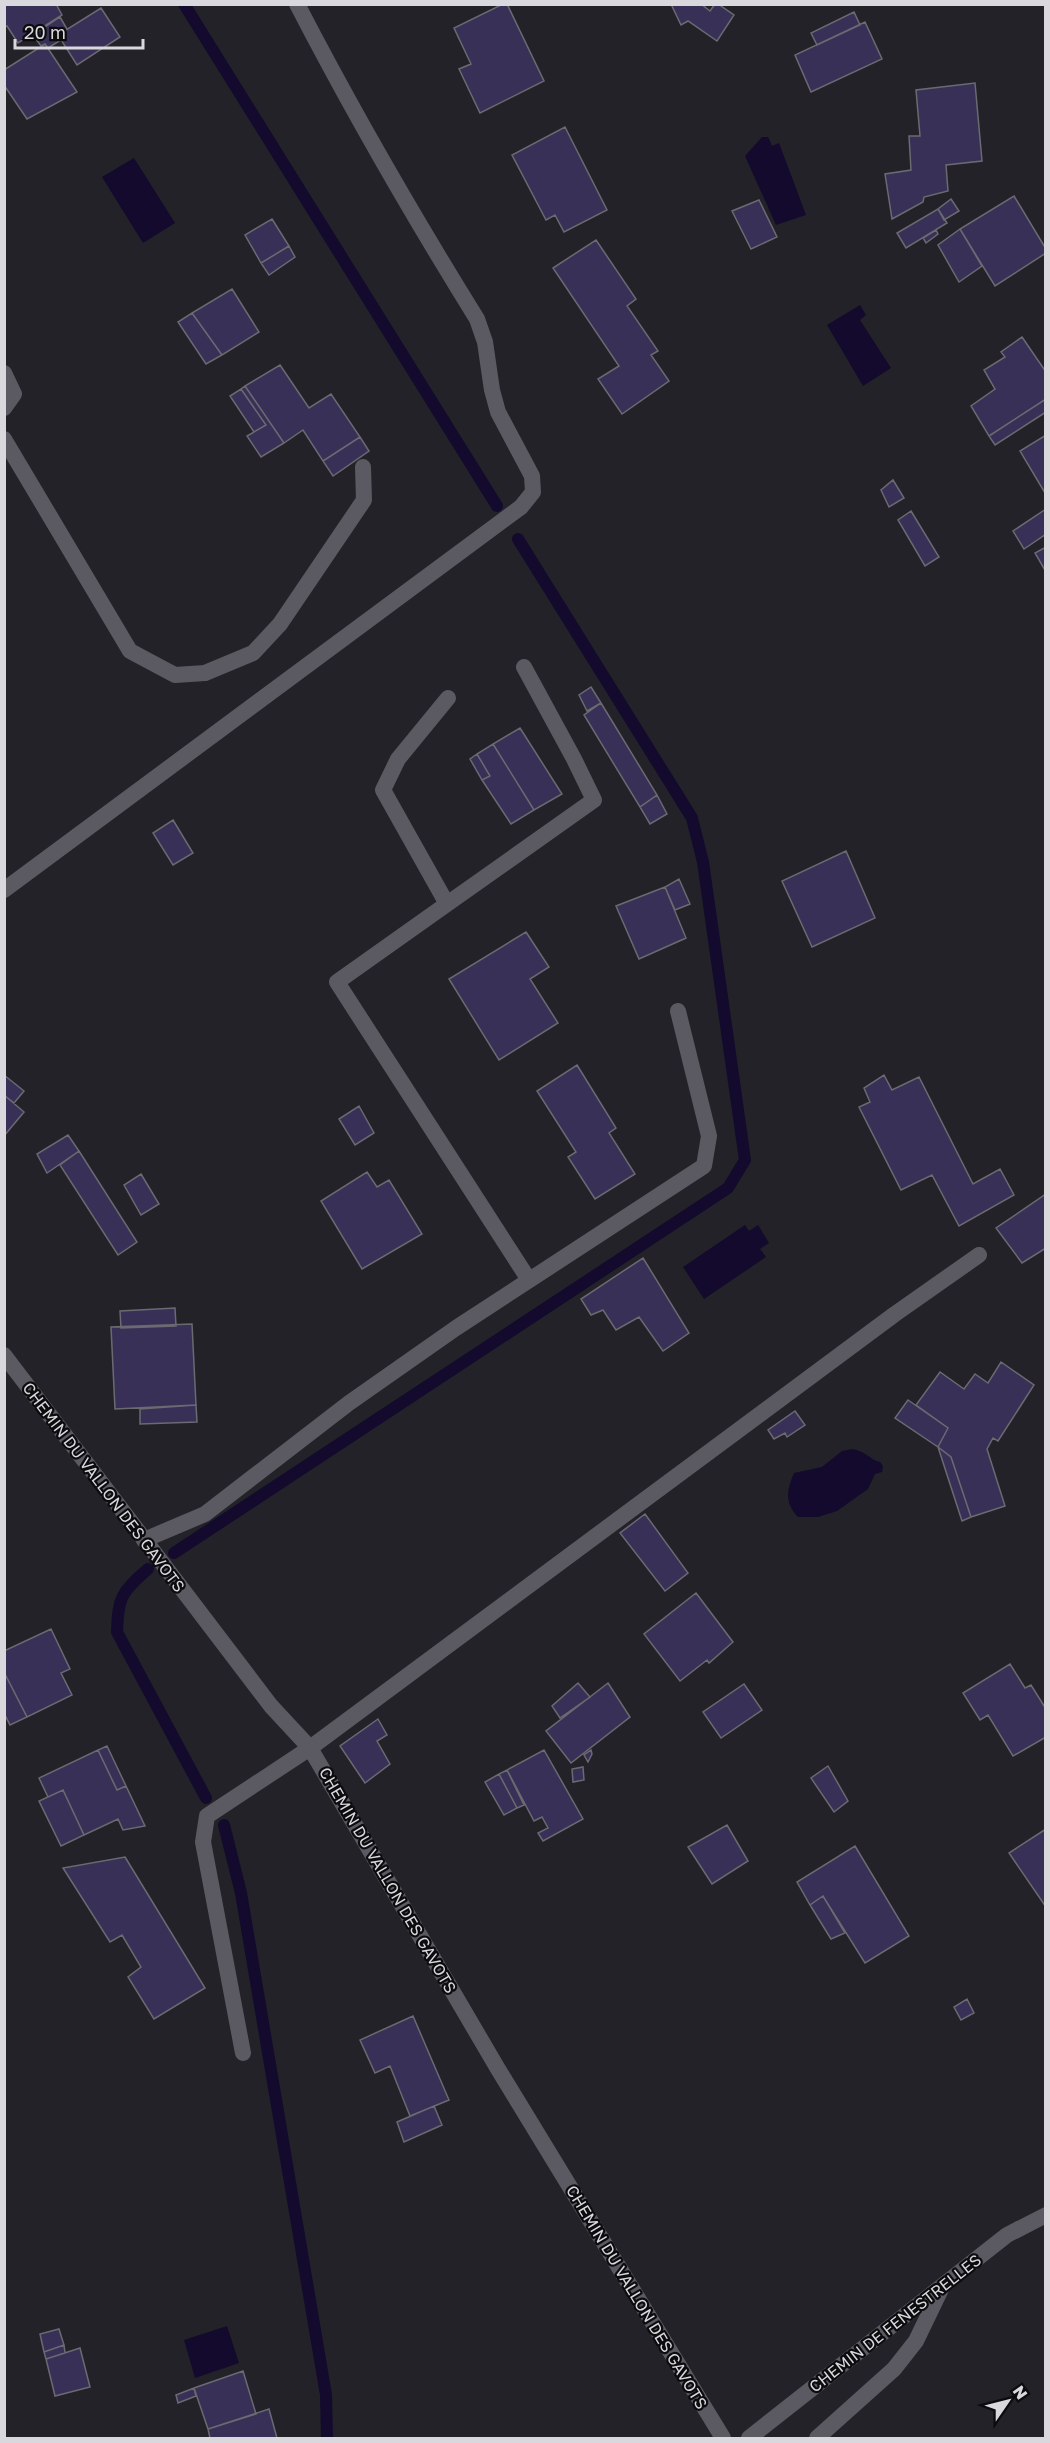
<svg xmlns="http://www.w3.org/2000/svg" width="1050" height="2443" font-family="'Golos Text',sans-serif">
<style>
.water{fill:#140a2d}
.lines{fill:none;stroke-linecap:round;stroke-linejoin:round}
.stream{stroke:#140a2d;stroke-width:12}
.building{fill:#383057;stroke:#6b6a71;stroke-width:1.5}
.service{stroke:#5b5a62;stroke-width:16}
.minor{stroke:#5b5a62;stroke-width:16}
.tertiary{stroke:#5b5a62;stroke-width:16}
.labels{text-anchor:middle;stroke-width:4.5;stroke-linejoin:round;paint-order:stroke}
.street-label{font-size:16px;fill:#d9d8dd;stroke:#0c0b0e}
</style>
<rect width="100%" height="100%" fill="#222228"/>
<path class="water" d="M 762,137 L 768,137 L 772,146 L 779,143 L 806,215 L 776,225 L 745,156 Z
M 134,158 L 175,223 L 143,243 L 102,177 Z
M 860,305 L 866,315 L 860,320 L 891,368 L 863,386 L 827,325 Z
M 745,1225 L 749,1231 L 758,1225 L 769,1243 L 760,1249 L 766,1257 L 704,1299 L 683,1267 Z
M 852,1449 C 868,1452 870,1460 880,1462 L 883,1466 L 882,1472 L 875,1474 L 868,1489 L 837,1511 L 818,1517 L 798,1517 C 784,1502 787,1490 794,1473 L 822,1467 L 842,1451 Z
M 227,2326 L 239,2363 L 195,2378 L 184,2340 Z"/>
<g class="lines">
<path class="stream" d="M 184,4 L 497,506
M 174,1553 L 728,1188 L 745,1160 L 703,862 L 692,818 L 518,539
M 148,1569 C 121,1592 118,1598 117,1632 L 206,1798
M 224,1825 L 241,1893 L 326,2395 L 327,2438"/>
</g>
<path class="building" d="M 4,4 L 56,4 L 62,15 L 18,43 L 7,26 L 4,27 Z
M 503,4 L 507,4 L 544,81 L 480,113 L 459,69 L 471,64 L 454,28 Z
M 671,4 L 701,4 L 710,11 L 715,4 L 718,4 L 734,15 L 717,41 L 688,21 L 681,25 Z
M 101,8 L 120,37 L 77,65 L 58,35 Z
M 854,12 L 860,25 L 817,45 L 811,33 Z
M 60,17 L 67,29 L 58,35 L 61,40 L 48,48 L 45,44 L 41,46 L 33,35 Z
M 865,22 L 882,59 L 811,92 L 795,55 Z
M 45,44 L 77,92 L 27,119 L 4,85 L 4,70 Z
M 975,83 L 982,161 L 946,165 L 948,191 L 924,197 L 923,202 L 892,219 L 885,174 L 911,170 L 909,136 L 920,136 L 916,90 Z
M 565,127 L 607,210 L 564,232 L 555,215 L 546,220 L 512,155 Z
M 1014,196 L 1046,249 L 1046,253 L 995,286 L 960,229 Z
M 951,199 L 959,211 L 944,220 L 938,209 Z
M 759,200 L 777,237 L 751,249 L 732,211 Z
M 938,209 L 947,223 L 906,248 L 897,233 Z
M 272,219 L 289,246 L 261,263 L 245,235 Z
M 960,229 L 982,266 L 959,282 L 938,245 Z
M 936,230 L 938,234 L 926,243 L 923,238 Z
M 596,240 L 636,299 L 627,306 L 658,351 L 651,355 L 669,381 L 622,414 L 598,379 L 619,366 L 553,268 Z
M 289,246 L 295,257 L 269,275 L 261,263 Z
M 232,289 L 259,332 L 222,355 L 192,313 Z
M 192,313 L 222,355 L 206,364 L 178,322 Z
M 1022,337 L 1046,372 L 1046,399 L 989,436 L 971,406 L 995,389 L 984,370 L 1005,357 L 1001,352 Z
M 280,365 L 309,408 L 331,394 L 360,437 L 323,461 L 303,430 L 284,443 L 245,386 Z
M 245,386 L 284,443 L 261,457 L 247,436 L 266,425 L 241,389 Z
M 241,389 L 266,425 L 254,432 L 230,396 Z
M 1046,399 L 1046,412 L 995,445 L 989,436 Z
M 1046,435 L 1046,493 L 1045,493 L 1020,451 Z
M 360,437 L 369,451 L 333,476 L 323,461 Z
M 893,480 L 904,498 L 889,507 L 881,490 Z
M 1046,509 L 1046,534 L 1024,549 L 1013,531 Z
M 911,511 L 939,557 L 925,566 L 898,520 Z
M 1046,547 L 1046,572 L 1035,553 Z
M 591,687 L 601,703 L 587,711 L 579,695 Z
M 601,703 L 657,795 L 640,807 L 584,715 Z
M 520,728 L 562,794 L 534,810 L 493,744 Z
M 493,744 L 534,810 L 511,824 L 482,780 L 490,776 L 477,754 Z
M 477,754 L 490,776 L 482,780 L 470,759 Z
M 657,795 L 667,814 L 650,824 L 640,807 Z
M 173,820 L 193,853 L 173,865 L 153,833 Z
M 846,851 L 875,918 L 812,947 L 782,881 Z
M 679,879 L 690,904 L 675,910 L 665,887 Z
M 665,887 L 686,938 L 639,959 L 616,906 Z
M 526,932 L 549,967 L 530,979 L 558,1023 L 499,1060 L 449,979 Z
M 577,1065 L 616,1128 L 609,1133 L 635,1174 L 595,1199 L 568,1157 L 576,1152 L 537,1091 Z
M 4,1075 L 24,1091 L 14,1103 L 4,1095 Z
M 884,1075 L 892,1090 L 919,1077 L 973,1184 L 1000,1169 L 1014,1195 L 959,1226 L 932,1175 L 901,1190 L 859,1107 L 870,1102 L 864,1088 Z
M 4,1095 L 24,1112 L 4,1136 Z
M 359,1106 L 374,1133 L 355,1145 L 339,1119 Z
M 68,1135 L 79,1151 L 47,1173 L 37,1154 Z
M 79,1151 L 137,1242 L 118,1255 L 60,1165 Z
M 367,1172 L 377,1187 L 389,1180 L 422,1234 L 362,1269 L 321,1201 Z
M 141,1174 L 159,1204 L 141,1215 L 124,1185 Z
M 1046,1194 L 1046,1248 L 1022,1263 L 996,1228 Z
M 643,1258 L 689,1333 L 663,1351 L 639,1317 L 616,1330 L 603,1310 L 591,1315 L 581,1299 Z
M 175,1308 L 176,1326 L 121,1328 L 120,1311 Z
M 192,1324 L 196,1405 L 115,1409 L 111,1327 Z
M 1001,1362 L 1034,1385 L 998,1441 L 993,1438 L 987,1449 L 1005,1506 L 971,1517 L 951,1457 L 938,1447 L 948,1428 L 916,1405 L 940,1372 L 964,1389 L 975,1374 L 988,1383 Z
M 908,1400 L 948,1428 L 938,1447 L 895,1418 Z
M 196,1405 L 197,1422 L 140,1424 L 140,1409 Z
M 795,1411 L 805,1425 L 787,1437 L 785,1433 L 774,1439 L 768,1430 Z
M 938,1447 L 951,1457 L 971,1517 L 962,1521 Z
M 645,1514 L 688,1573 L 665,1591 L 620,1533 Z
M 696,1593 L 733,1642 L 709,1663 L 707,1660 L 680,1681 L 644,1634 Z
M 51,1629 L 70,1669 L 61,1673 L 72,1695 L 27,1717 L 4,1672 L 4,1651 Z
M 1010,1664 L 1025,1688 L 1031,1685 L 1046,1709 L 1046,1737 L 1013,1756 L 988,1715 L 980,1720 L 963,1693 Z
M 4,1672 L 27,1717 L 10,1725 L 4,1713 Z
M 578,1683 L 590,1697 L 560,1718 L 552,1706 Z
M 608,1683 L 630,1717 L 571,1763 L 546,1731 Z
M 744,1684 L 762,1710 L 721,1738 L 703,1712 Z
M 378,1719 L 387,1735 L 377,1741 L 390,1764 L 365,1783 L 340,1746 Z
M 107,1746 L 126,1786 L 117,1790 L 98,1750 Z
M 98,1750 L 117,1790 L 126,1786 L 145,1826 L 123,1830 L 118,1819 L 84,1835 L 63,1790 L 48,1797 L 39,1778 Z
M 544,1750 L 583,1819 L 543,1841 L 538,1833 L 548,1828 L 542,1817 L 534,1821 L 507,1770 Z
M 591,1750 L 592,1754 L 588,1762 L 584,1755 Z
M 828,1766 L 848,1801 L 834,1812 L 811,1778 Z
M 583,1767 L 584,1780 L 573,1782 L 572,1769 Z
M 507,1770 L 524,1805 L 517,1808 L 499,1774 Z
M 499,1774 L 517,1808 L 504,1815 L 485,1782 Z
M 63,1790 L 84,1835 L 61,1846 L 39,1801 Z
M 727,1825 L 748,1861 L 712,1884 L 688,1847 Z
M 1046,1829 L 1046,1907 L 1009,1853 Z
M 855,1846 L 909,1936 L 865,1963 L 823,1896 L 810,1905 L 797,1882 Z
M 125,1857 L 205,1988 L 154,2019 L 128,1977 L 141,1967 L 122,1935 L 110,1942 L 63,1868 Z
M 823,1896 L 845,1933 L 831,1939 L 810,1905 Z
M 967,1999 L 974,2013 L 961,2020 L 954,2007 Z
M 413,2016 L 449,2100 L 410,2116 L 390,2066 L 375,2073 L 360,2040 Z
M 434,2106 L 442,2125 L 404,2142 L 397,2122 Z
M 59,2329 L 64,2345 L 44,2352 L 40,2334 Z
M 64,2345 L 65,2353 L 46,2359 L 44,2352 Z
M 80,2348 L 90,2387 L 55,2396 L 46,2359 Z
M 243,2371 L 256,2414 L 208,2429 L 194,2388 Z
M 194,2388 L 196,2396 L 178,2403 L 176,2395 Z
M 269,2409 L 277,2438 L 210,2438 L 208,2429 Z"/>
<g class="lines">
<path class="service" d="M 4,373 L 14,394 L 4,408
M 4,439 L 130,651 L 175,675 L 205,673 L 253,653 L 280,624 L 364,500 L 363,467
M 448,698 L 398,759 L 383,790 L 447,904 L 337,982 L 529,1280
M 4,890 L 521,507 L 533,492 L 532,476 L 498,412 L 492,390 L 485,342 L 477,319 C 413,216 353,112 297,4
M 447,904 L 594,800 L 574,759 L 524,667
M 144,1540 L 205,1514 L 349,1403 L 456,1328 L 704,1166 L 709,1136 L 678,1011
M 243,2053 L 203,1842 L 207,1816 L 310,1748 L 895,1314 L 979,1255
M 817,2438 L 894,2369 L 916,2341 L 942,2287"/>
<path class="minor" d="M 4,1355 L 271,1706 L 310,1748 L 498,2069 L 723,2438"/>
<path class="tertiary" d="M 749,2438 L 1007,2235 L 1046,2215"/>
</g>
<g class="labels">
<g class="street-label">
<text transform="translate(104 1487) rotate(53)" y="6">CHEMIN DU VALLON DES GAVOTS</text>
<text transform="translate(388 1880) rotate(60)" y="6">CHEMIN DU VALLON DES GAVOTS</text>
<text transform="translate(637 2297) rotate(59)" y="6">CHEMIN DU VALLON DES GAVOTS</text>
<text transform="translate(895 2323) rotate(-38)" y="6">CHEMIN DE FENESTRELLES</text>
</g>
</g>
<rect width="1050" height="2443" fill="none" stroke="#d9d8dd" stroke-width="12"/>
<g transform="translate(1008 2401) rotate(55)" stroke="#0c0b0e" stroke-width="4.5" paint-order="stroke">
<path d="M0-4.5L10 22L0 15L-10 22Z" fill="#d9d8dd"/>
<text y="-9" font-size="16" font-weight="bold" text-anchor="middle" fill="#d9d8dd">N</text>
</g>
<path d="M15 39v9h128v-9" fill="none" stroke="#d9d8dd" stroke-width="3"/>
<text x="24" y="39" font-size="18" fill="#d9d8dd" stroke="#0c0b0e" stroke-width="4.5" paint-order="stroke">20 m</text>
</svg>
